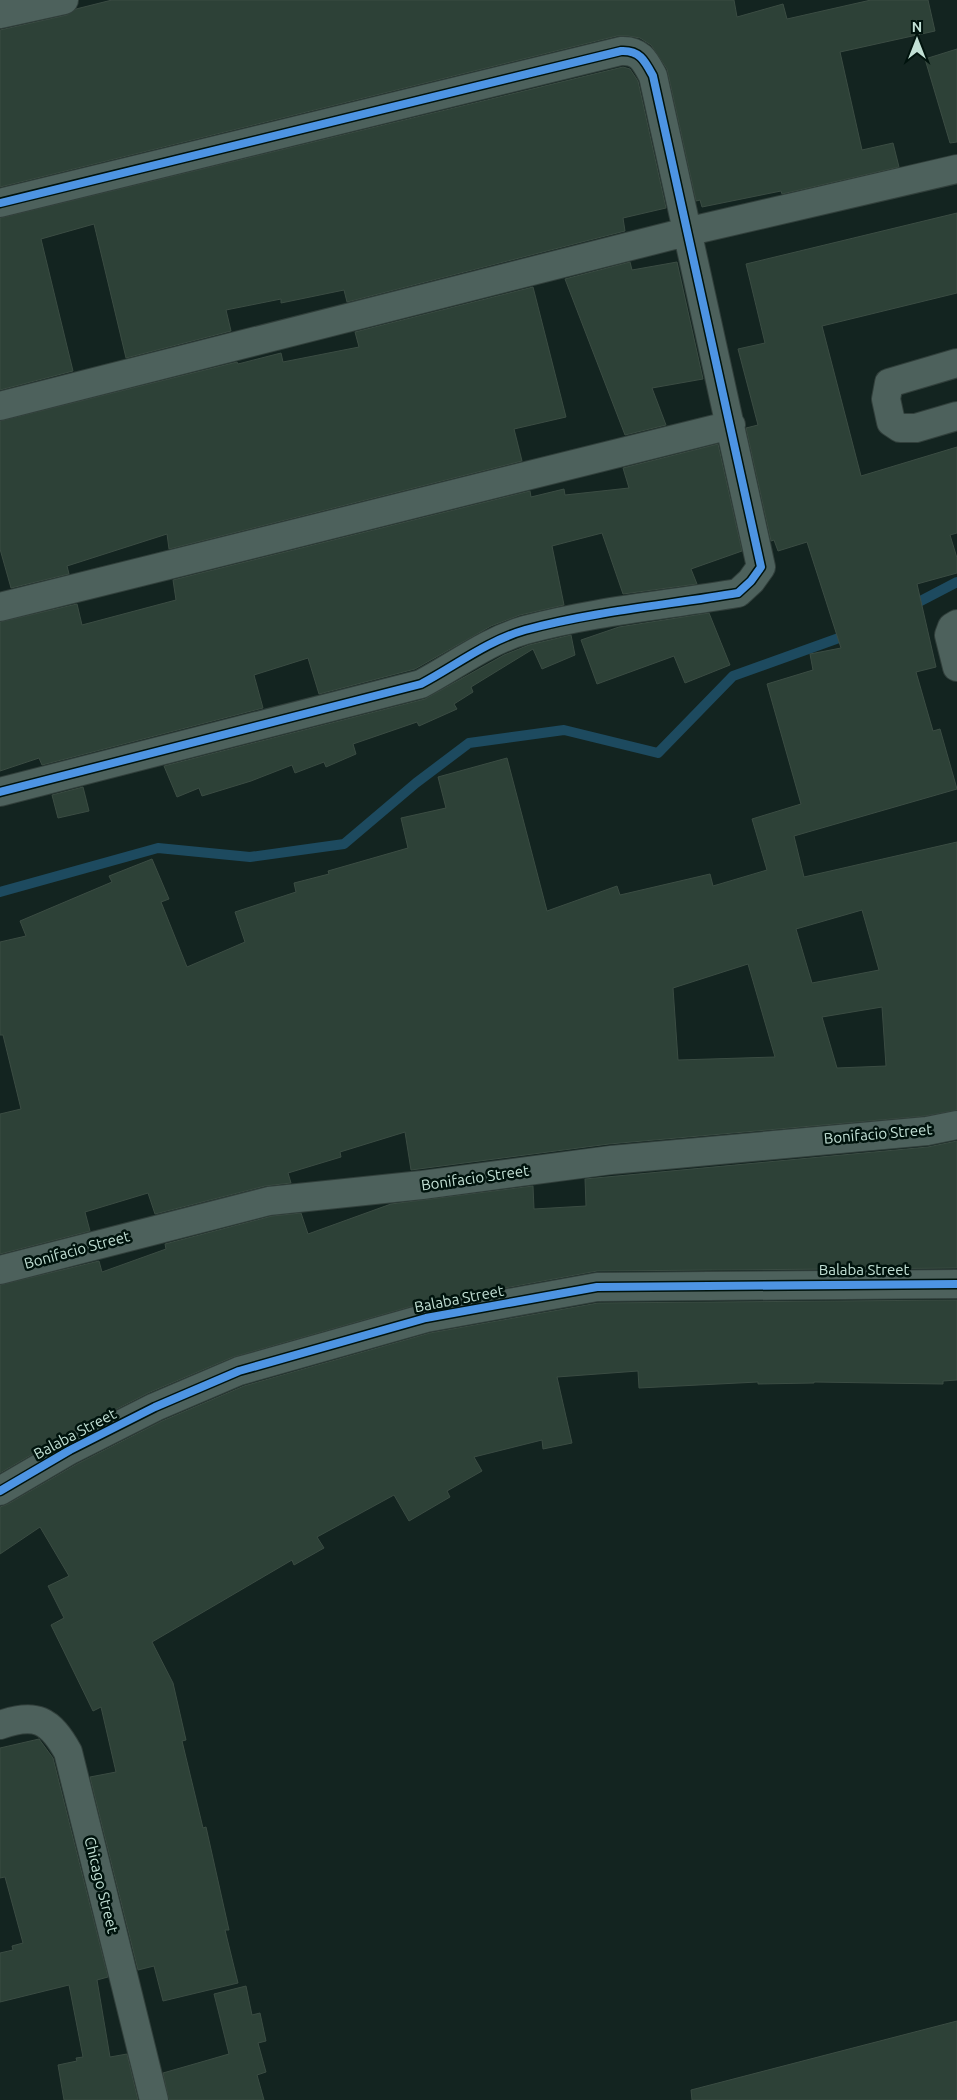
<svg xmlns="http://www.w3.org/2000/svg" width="957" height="2100" font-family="Ubuntu,sans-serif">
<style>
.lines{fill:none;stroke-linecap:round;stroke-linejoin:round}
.stream{stroke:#1d4a5f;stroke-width:10}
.building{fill:#2d4137;stroke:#3b4c43;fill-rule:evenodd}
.minor-casing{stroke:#313f3b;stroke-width:30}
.minor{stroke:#4d615c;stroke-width:28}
.cycleway-casing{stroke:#00130d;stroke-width:11}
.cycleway{stroke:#4d94e3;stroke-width:8}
.labels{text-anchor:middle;stroke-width:5;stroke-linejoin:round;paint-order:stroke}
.street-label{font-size:15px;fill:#c2e0d5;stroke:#00130d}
</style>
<rect width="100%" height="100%" fill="#132420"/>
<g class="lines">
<path class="stream" d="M 911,606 L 957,582
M 0,892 L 158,848 L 250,857 L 344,844 L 416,783 L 469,743 L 564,730 L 658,753 L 733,676 L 850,634"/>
</g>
<path class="building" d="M 112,0 L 734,0 L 737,17 L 783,4 L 787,19 L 871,0 L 928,0 L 935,31 L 840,52 L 862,150 L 893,143 L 899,167 L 782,194 L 781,191 L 702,207 L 700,200 L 696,201 L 667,69 L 651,45 L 640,38 L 628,36 L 617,36 L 0,187 L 0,30 L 67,15 L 76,9 Z
M 957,49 L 957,142 L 950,143 L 925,59 Z
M 623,67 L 630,69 L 638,81 L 666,208 L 623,218 L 625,231 L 347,302 L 344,290 L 281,303 L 281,299 L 226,310 L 231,331 L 126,358 L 94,224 L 41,239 L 73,371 L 0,390 L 0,218 Z
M 957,213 L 957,293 L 822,326 L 861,476 L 957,447 L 957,533 L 950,535 L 957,558 L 957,573 L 917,584 L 936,667 L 916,672 L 933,731 L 940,729 L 957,789 L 794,836 L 804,877 L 957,842 L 957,1110 L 925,1116 L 609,1144 L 411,1170 L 405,1132 L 340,1152 L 341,1157 L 288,1173 L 291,1183 L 265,1186 L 155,1214 L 148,1193 L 85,1212 L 90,1231 L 0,1254 L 0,1114 L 21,1109 L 3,1035 L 0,1035 L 0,942 L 26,936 L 20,921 L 112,882 L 109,876 L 152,859 L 169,899 L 161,902 L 187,967 L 245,942 L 235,912 L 296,892 L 294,883 L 329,874 L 328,871 L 408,848 L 401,818 L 446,808 L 438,777 L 507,758 L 547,911 L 617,886 L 620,895 L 710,874 L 713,886 L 767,870 L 752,819 L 801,804 L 767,684 L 813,670 L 810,654 L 841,648 L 807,542 L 778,551 L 774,540 L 771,541 L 746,428 L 758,425 L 738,349 L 765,343 L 746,264 ZM 862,910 L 879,970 L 812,983 L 796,929 ZM 748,964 L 775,1057 L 678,1060 L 673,988 ZM 882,1007 L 886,1066 L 837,1068 L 822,1017 Z
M 630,262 L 632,270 L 677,262 L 703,379 L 652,388 L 666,425 L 625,435 L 565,279 Z
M 533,287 L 566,417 L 514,429 L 522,461 L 169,549 L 167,534 L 67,566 L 69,574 L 11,588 L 0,549 L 0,421 L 237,362 L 238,364 L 281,353 L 283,362 L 359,347 L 355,332 Z
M 718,444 L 742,551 L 691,569 L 697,584 L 623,594 L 602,533 L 552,546 L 564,605 L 520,615 L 491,626 L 415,669 L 319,694 L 308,658 L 254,675 L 263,708 L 42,765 L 39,758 L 0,771 L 0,622 L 77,604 L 82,625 L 176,600 L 173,580 L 530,491 L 531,497 L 564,489 L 565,495 L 629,488 L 623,468 Z
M 709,613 L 730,665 L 685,683 L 674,656 L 597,684 L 581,640 L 619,627 Z
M 571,635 L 575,655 L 542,669 L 533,649 L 471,687 L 473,692 L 454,704 L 457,709 L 419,726 L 417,722 L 353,744 L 356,754 L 326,767 L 324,762 L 295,773 L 292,765 L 251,781 L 202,796 L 199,788 L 177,797 L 164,766 L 425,699 L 504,655 L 529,645 Z
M 83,787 L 89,811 L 58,818 L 52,795 Z
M 957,1141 L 957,1268 L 597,1271 L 423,1303 L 233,1357 L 148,1393 L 62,1437 L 0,1473 L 0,1285 L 99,1261 L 102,1272 L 166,1249 L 165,1244 L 272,1216 L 301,1213 L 308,1234 L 391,1204 L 533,1186 L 534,1209 L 586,1206 L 585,1179 L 928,1147 Z
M 957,1300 L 957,1380 L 943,1381 L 943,1384 L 814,1382 L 814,1383 L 758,1384 L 758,1382 L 639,1388 L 638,1371 L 557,1377 L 572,1443 L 543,1449 L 542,1440 L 474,1457 L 482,1471 L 447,1491 L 450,1497 L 409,1521 L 394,1495 L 317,1537 L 324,1548 L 294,1565 L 292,1560 L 152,1642 L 173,1683 L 186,1740 L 182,1741 L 203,1828 L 206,1827 L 229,1930 L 225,1930 L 238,1983 L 163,2001 L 154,1966 L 138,1970 L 90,1777 L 116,1772 L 101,1707 L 93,1711 L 51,1625 L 64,1618 L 48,1586 L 69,1576 L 40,1527 L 0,1554 L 0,1507 L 8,1504 L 77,1464 L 162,1421 L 244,1386 L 430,1333 L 598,1303 Z
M 39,1739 L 53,1758 L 108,1977 L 97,1980 L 110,2057 L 127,2054 L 138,2100 L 64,2100 L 58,2065 L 77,2061 L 76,2058 L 83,2057 L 69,1985 L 0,2002 L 0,1953 L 13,1950 L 12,1946 L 23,1943 L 5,1877 L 0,1878 L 0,1748 Z
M 246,1986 L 252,2015 L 260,2013 L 266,2041 L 258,2043 L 266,2072 L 257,2075 L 264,2100 L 169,2100 L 163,2073 L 229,2054 L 214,1994 Z
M 957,2021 L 957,2100 L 692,2100 L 691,2090 Z"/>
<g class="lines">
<defs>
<path id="minor" d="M 0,14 L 64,0
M 0,203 L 621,51 C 640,50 645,61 653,76 L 761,567 L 751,581 L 738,593 C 668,605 595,611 525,630 C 487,641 455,666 421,684 L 0,792
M 957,363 L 889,383 L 886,399 L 891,422 L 900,428 L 916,428 L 957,416
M 0,406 L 686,232 L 957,169
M 0,607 L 731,425
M 957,624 L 952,627 L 949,635 L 957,667
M 0,1270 L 269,1201 L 422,1185 L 611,1160 L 927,1131 L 957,1125
M 0,1491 L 70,1450 L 155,1407 L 239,1371 L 426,1318 L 597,1287 L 957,1284
M 0,1725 C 36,1712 50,1720 68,1752 L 154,2100"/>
</defs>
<use href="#minor" class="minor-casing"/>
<use href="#minor" class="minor"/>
<defs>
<path id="cycleway" d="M 0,203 L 621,51 C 640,50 645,61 653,76 L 761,567 L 751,581 L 738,593 C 668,605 595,611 525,630 C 487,641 455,666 421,684 L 0,792
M 0,1491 L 70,1450 L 155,1407 L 239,1371 L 426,1318 L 597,1287 L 957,1284"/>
</defs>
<use href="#cycleway" class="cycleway-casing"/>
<use href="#cycleway" class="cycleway"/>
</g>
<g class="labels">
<g class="street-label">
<text transform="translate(878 1134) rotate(-5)" y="5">Bonifacio Street</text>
<text transform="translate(475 1178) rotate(-8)" y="5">Bonifacio Street</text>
<text transform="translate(77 1250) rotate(-15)" y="5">Bonifacio Street</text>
<text x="864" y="1275">Balaba Street</text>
<text transform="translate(459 1299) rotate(-11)" y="5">Balaba Street</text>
<text transform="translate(75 1434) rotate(-28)" y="5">Balaba Street</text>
<text transform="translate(101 1885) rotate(76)" y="5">Chicago Street</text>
</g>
</g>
<g transform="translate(917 40)" stroke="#00130d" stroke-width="4" paint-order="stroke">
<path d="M0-4L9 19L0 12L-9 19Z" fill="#c2e0d5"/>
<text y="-8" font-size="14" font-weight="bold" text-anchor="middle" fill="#c2e0d5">N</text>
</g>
</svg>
